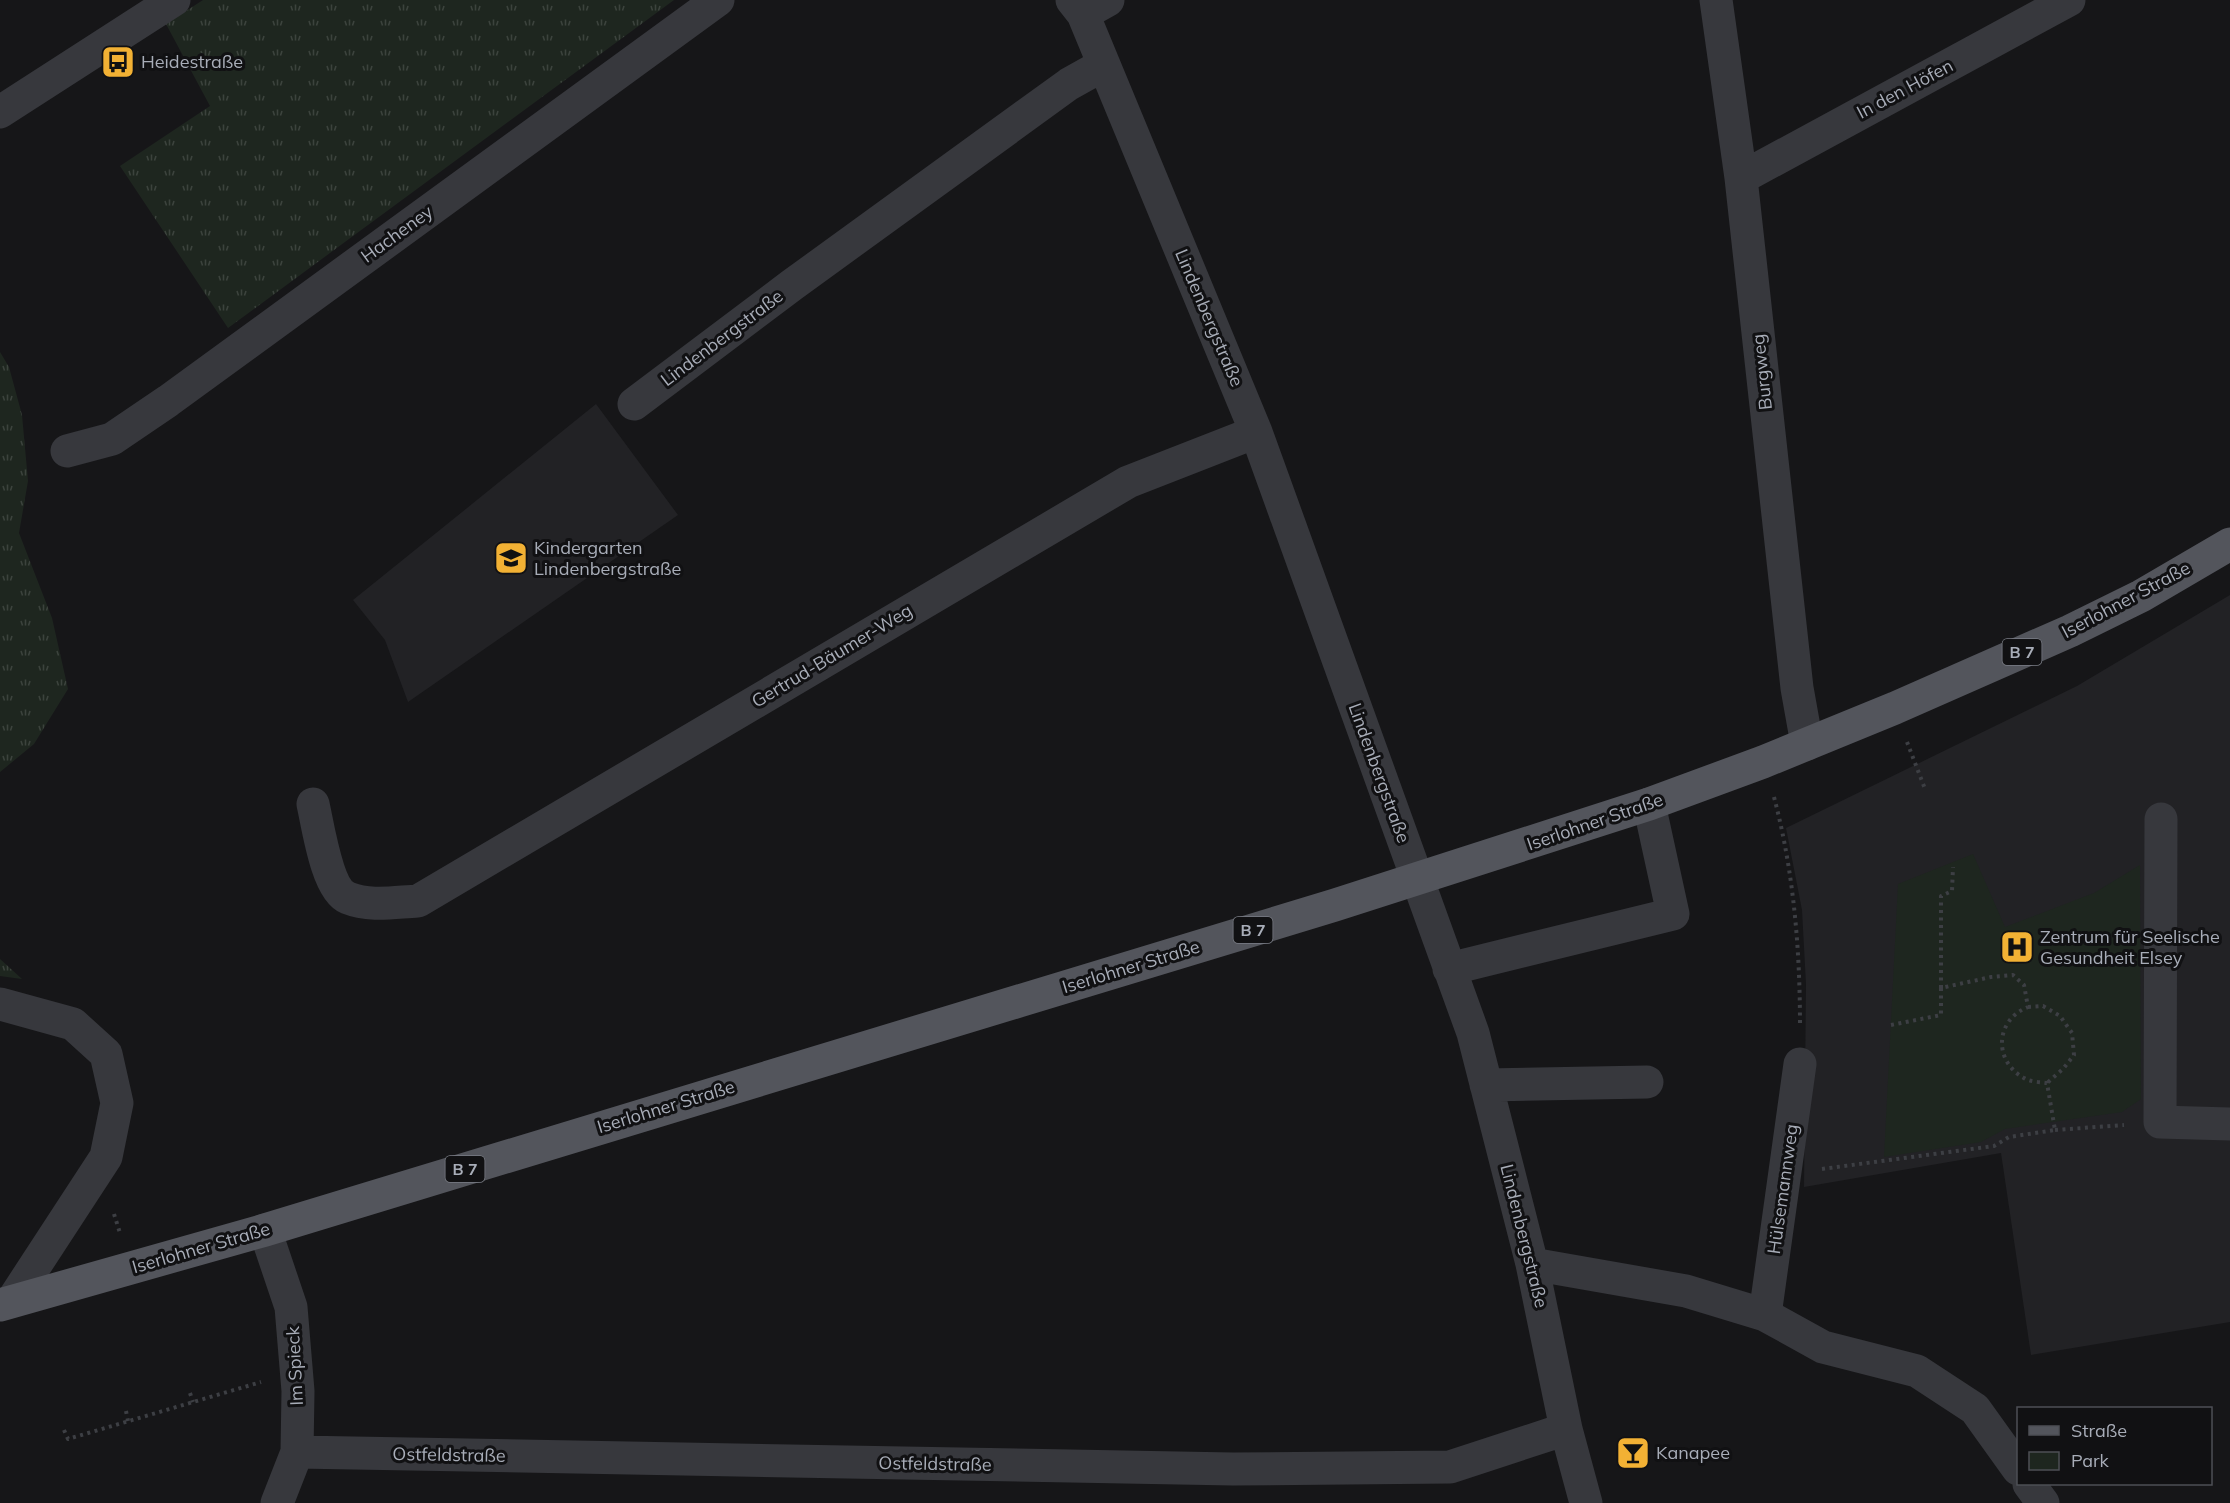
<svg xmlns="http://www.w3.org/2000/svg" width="2230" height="1503" font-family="Mulish,sans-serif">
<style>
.built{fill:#222225}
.grass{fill:url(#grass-tufts)}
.park{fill:#1e261f}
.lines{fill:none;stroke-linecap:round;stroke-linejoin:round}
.path{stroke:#3d3f44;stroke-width:4;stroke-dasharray:3 4.5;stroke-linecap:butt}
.minor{stroke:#37383d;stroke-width:33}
.major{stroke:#53555c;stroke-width:33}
.labels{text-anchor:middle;stroke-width:6;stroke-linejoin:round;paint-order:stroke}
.shield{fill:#111113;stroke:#7b7e86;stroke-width:1.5}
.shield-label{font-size:16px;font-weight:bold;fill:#a8adb8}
.poi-label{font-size:18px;fill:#a8adb8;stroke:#111113;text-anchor:start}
.street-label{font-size:18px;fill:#a8adb8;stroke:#111113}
</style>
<defs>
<pattern id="grass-tufts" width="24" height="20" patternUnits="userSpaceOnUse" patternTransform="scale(1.5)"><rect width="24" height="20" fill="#1e261f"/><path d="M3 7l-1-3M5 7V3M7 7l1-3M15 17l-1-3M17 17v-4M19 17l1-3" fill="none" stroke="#3c433d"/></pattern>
</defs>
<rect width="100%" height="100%" fill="#161618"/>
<path class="built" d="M 596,404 L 678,515 L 408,702 L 385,640 L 353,600 Z
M 2230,595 L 2230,1322 L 2031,1355 L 2001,1153 L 1804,1187 L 1806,984 L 1802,910 L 1786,828 L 2077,686 Z"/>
<path class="grass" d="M 203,0 L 674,0 L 228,328 L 120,166 L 210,106 L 166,24 Z
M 0,352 L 9,367 L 22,415 L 28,481 L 19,533 L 52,618 L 68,689 L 34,744 L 0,772 Z
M 0,959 L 22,979 L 0,976 Z"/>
<path class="park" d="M 1973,854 L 2005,927 L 2094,893 L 2140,865 L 2141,1099 L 2122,1112 L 2005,1129 L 1981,1142 L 1884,1157 L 1898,884 Z"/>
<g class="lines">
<path class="path" d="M 1907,742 L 1925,789
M 1774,797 C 1794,873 1800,950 1800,1027
M 2028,1007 L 2043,1006 L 2060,1016 L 2072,1033 L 2074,1055 L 2063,1069 L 2047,1083
M 1891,1025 L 1941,1015 L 1941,988
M 2055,1130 L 2124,1125
M 1822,1169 L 1994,1146 L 2009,1137 L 2055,1130 L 2047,1083 C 2040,1082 2030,1082 2024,1078 C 1993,1061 1995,1020 2028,1007 L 2024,985 L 2013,975 L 1991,977 L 1941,988 L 1941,896 L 1952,891 L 1953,867
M 114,1214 L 120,1233
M 190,1393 L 193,1402
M 126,1411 L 128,1421
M 64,1430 L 68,1439 L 261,1382"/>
<path class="minor" d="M 1072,0 L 1083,14 L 1256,432 L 1473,1033 L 1532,1264 L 1566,1429 L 1586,1503
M 1716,0 L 1741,178 L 1797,688 L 1807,744
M 1083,14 L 1108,0
M 0,112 L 174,0
M 1741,178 L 2069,0
M 634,404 L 792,285 L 1069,84 L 1103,65
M 67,451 L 112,439 L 168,401 L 718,0
M 313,804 C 318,826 327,890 348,898 C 370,907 395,902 418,901 L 1128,482 L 1256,432
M 2161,819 L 2160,1122 L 2230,1124
M 1449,969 L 1673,914 L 1649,804
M 0,1004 L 73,1024 L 106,1054 L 117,1103 L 106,1157 L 12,1301
M 1486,1085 L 1647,1082
M 265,1230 L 291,1307 L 298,1391 L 297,1452 L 277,1503
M 1532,1264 L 1686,1291 L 1765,1315 L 1823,1347 L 1917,1371 L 1975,1409 L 2018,1469
M 1765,1315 L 1800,1064
M 297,1452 L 1233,1469 L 1450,1467 L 1566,1429
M 2029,1484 L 2043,1503"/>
<path class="major" d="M 0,1305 L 265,1230 L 1335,905 L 1649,804 L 1763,762 L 1895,708 L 2070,631 L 2141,596 L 2230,544"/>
</g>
<defs>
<symbol id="bus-square" viewBox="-11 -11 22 22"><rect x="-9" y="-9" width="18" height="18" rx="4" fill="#f2b134" stroke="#111113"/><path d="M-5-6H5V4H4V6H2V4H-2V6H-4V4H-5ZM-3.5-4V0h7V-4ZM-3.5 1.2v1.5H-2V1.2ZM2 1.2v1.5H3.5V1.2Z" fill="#111"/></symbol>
<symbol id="school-square" viewBox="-11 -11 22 22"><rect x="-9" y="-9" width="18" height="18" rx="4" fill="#f2b134" stroke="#111113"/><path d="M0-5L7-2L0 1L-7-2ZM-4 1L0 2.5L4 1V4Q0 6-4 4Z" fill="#111"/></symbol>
<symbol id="hospital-square" viewBox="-11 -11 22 22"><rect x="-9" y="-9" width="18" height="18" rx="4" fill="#f2b134" stroke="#111113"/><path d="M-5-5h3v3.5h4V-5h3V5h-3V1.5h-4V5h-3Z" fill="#111"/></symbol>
<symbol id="bar-square" viewBox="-11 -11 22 22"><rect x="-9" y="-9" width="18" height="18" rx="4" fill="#f2b134" stroke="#111113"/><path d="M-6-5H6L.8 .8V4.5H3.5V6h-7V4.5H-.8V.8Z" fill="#111"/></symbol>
</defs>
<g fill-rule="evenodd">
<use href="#bus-square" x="99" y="43" width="38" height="38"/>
<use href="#school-square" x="492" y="539" width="38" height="38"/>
<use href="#hospital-square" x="1998" y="928" width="38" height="38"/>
<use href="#bar-square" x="1614" y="1434" width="38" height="38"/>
</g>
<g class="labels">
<g class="shield">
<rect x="2002.5" y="639" width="39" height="26" rx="4.5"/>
<rect x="1233.5" y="917" width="39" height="26" rx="4.5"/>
<rect x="445.5" y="1156" width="39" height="26" rx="4.5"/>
</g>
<g class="shield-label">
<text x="2022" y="658">B 7</text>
<text x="1253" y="936">B 7</text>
<text x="465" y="1175">B 7</text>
</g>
<g class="poi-label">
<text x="141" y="68">Heidestraße</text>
<text x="534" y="554">Kindergarten<tspan x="534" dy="21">Lindenbergstraße</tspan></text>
<text x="2040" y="943">Zentrum für Seelische<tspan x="2040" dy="21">Gesundheit Elsey</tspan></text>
<text x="1656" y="1459">Kanapee</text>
</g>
<g class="street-label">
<text transform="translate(1905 89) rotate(-28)" y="6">In den Höfen</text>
<text transform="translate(397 234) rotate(-36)" y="6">Hacheney</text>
<text transform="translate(1209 318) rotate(67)" y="6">Lindenbergstraße</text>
<text transform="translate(722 338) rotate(-37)" y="6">Lindenbergstraße</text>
<text transform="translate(1762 372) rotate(-96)" y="6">Burgweg</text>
<text transform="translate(2126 600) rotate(-28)" y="6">Iserlohner Straße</text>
<text transform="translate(832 656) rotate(-31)" y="6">Gertrud-Bäumer-Weg</text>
<text transform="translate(1379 773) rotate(70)" y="6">Lindenbergstraße</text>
<text transform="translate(1595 822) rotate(-19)" y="6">Iserlohner Straße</text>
<text transform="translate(1131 967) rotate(-17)" y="6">Iserlohner Straße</text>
<text transform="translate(666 1107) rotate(-17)" y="6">Iserlohner Straße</text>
<text transform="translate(1783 1189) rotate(-82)" y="6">Hülsemannweg</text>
<text transform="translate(1524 1236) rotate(76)" y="6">Lindenbergstraße</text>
<text transform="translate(201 1248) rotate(-16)" y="6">Iserlohner Straße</text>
<text transform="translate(295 1366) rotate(-93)" y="6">Im Spieck</text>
<text transform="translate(449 1455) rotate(1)" y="6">Ostfeldstraße</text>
<text transform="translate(935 1464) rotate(1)" y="6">Ostfeldstraße</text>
</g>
</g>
<rect x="2017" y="1407" width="195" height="78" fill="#111113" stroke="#4d4f55" stroke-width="1.5"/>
<rect x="2029" y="1426" width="30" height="9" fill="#53555c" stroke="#4d4f55" stroke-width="1.5"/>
<text x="2071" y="1437" font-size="18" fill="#a8adb8">Straße</text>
<rect x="2029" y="1452" width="30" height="18" fill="#1e261f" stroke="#4d4f55" stroke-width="1.5"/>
<text x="2071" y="1467" font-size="18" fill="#a8adb8">Park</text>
</svg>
